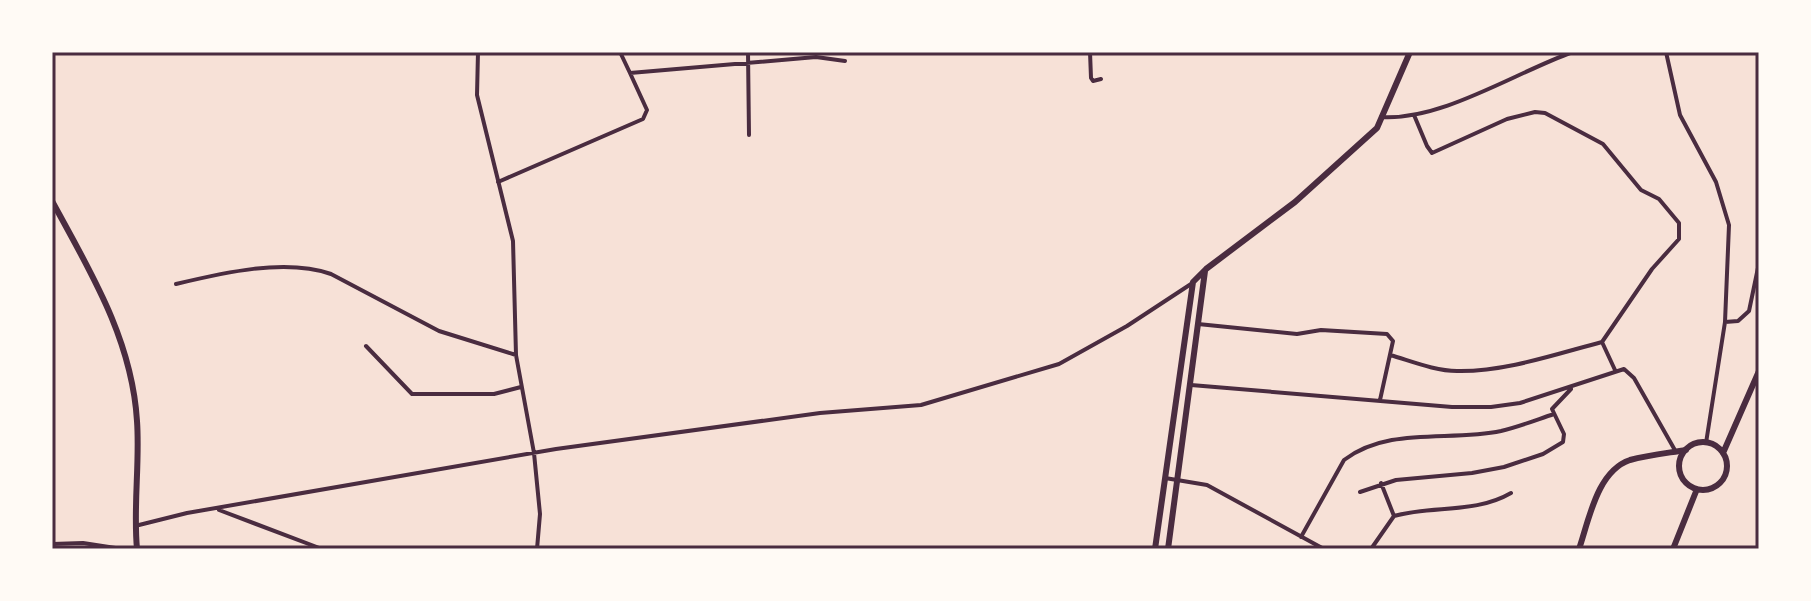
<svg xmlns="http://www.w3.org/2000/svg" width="1811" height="601" font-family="'IBM Plex Sans',sans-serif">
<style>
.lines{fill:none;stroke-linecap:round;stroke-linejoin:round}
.minor{stroke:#4a2c40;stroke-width:4}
.tertiary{stroke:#4a2c40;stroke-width:6}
.secondary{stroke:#4a2c40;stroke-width:6}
.neatline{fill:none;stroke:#4a2c40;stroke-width:3}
</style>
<rect width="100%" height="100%" fill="#f7e1d7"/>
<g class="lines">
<path class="minor" d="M 478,52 L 477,95 L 513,241 L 516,355 L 534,453 L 540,514 L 537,549
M 620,52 L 630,73 L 816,57 L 845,61
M 748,52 L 749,135
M 1090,52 L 1091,78 L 1093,81 L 1101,79
M 1666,52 L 1680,115 L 1716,182 L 1729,225 L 1725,322 L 1706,443
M 1414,115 L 1427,146 L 1432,153 L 1507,119 L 1535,112 L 1545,113 L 1603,144 L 1641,190 L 1659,199 L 1679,223 L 1679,239 L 1652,269 L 1602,342 L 1615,370
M 1381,117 C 1442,121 1516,72 1573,52
M 498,182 L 643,119 L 647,110 L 630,73
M 176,284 C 222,273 285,258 331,274 L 439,331 L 516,355
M 1725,322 L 1738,321 L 1749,311 L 1759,263
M 1198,324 L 1297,334 L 1321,330 L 1387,334 L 1393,341 L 1380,400
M 366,346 L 412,394 L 494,394 L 521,387
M 1390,355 C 1411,361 1435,371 1457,371 C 1505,372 1556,354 1602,342
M 1191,385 L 1452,407 L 1491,407 L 1520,403 L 1624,369 L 1634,378 L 1676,452
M 1165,478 L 1207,485 L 1324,549
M 1381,483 L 1394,516
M 1360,492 L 1396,480 L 1472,473 L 1504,467 L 1543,454 L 1563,442 L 1564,434 L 1552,409 L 1571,389
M 219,510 L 322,549
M 135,526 L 187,513 L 556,449 L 820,413 L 921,405 L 1059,364 L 1127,326 L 1191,284
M 1301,537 L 1344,460 C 1389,426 1449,442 1501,431 C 1518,427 1536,420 1554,414
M 52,544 L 83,543 L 122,549
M 1371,549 L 1394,516 C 1433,505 1475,514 1511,493"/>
<path class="tertiary" d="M 52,201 C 90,271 132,339 137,421 C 140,463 133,506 137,549
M 1579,549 C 1589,520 1597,471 1630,460 C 1648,455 1668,453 1686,450"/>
<path class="secondary" d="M1679 466a24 24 0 1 1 48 0a24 24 0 1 1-48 0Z
M 1723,453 L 1759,371
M 1155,549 L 1193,282 L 1206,269 L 1295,202 L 1377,128 L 1410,52
M 1168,549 L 1205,271
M 1673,549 L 1697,489"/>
</g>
<rect width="1811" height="601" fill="none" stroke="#fffaf5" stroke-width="108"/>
<rect x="54" y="54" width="1703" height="493" class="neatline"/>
</svg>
